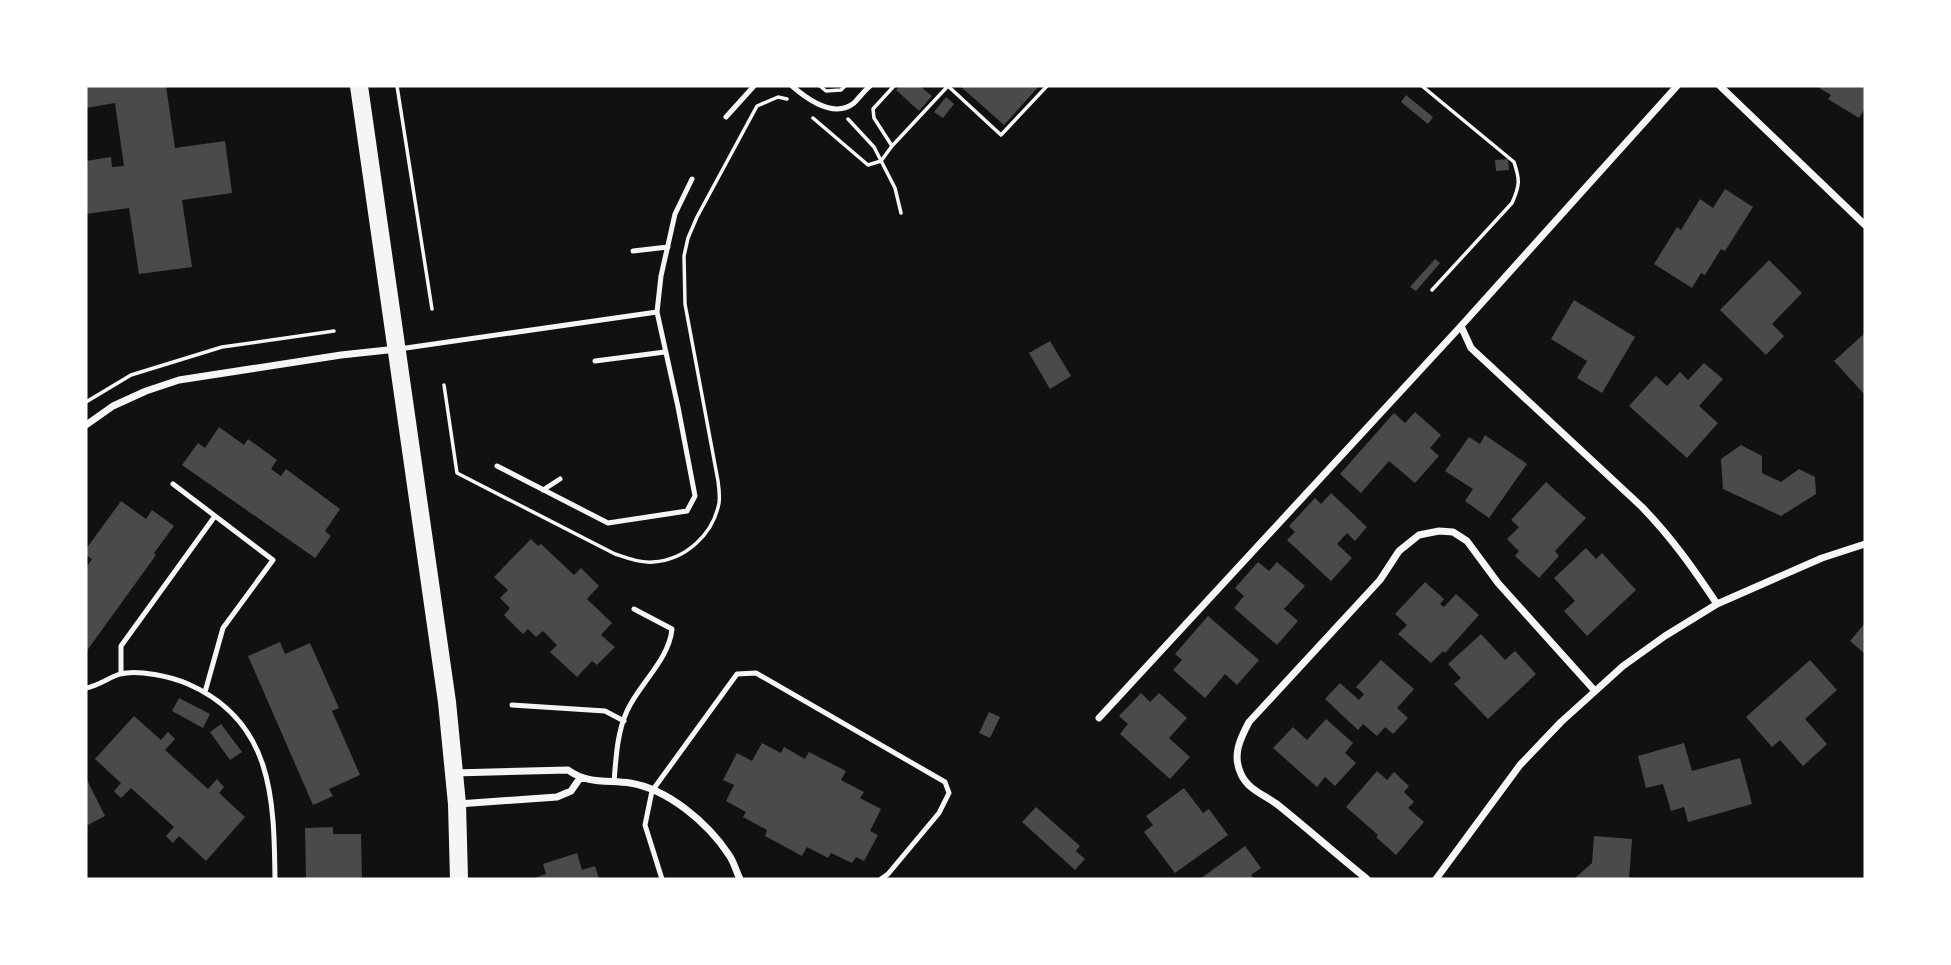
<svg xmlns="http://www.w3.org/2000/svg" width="1951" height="965" font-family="'Varela Round',sans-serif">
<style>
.building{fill:#4a4a4a}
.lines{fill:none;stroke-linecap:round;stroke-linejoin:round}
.path{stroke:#f5f5f5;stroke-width:3.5}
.service{stroke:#f5f5f5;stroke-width:5}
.minor{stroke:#f5f5f5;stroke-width:7}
.primary{stroke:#f5f5f5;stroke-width:18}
</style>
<rect width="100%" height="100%" fill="#111"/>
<path class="building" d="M 86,86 L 166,86 L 175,148 L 225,141 L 232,193 L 182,200 L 192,267 L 139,274 L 129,208 L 86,214 L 86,161 L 111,157 L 112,167 L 124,166 L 115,103 L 86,108 Z
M 899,86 L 920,86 L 932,96 L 919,111 L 896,90 Z
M 960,86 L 1039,86 L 1004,125 Z
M 1816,86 L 1865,86 L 1865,108 L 1859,118 L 1828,99 L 1831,95 Z
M 1406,95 L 1433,117 L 1428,124 L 1401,102 Z
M 946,97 L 954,104 L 943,118 L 934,112 Z
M 1508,159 L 1509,170 L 1496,171 L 1495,160 Z
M 1725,189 L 1753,207 L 1725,251 L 1721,249 L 1705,275 L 1701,273 L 1692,288 L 1654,264 L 1677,227 L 1681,230 L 1700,199 L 1713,208 Z
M 1435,259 L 1440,263 L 1416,291 L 1410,287 Z
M 1769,260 L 1802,293 L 1772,324 L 1784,336 L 1766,355 L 1720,310 Z
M 1574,300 L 1635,337 L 1602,393 L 1577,378 L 1587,361 L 1551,339 Z
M 1865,333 L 1865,395 L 1834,361 Z
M 1050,341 L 1071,376 L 1050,389 L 1029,353 Z
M 1704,363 L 1723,379 L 1699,406 L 1718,423 L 1687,458 L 1629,406 L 1656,376 L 1667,386 L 1680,372 L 1688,380 Z
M 1415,412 L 1441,435 L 1430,448 L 1439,456 L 1415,483 L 1389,461 L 1361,493 L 1340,474 L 1394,413 L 1405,423 Z
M 219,427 L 244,445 L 248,439 L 277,460 L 271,469 L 281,476 L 286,469 L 340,509 L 325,531 L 331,536 L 315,558 L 182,465 L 198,443 L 205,448 Z
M 1485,435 L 1527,464 L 1489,518 L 1465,501 L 1473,489 L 1445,471 L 1469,437 L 1480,444 Z
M 1741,445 L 1762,456 L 1762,473 L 1781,482 L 1799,469 L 1815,477 L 1816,494 L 1781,516 L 1723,489 L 1721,459 Z
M 1546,482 L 1586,518 L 1555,551 L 1559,556 L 1539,578 L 1515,556 L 1519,551 L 1507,539 L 1519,527 L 1511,520 Z
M 1331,493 L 1367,527 L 1355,541 L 1347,533 L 1337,544 L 1352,558 L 1331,581 L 1287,540 L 1295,532 L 1289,526 L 1315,498 L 1321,504 Z
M 121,501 L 146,519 L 152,510 L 174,526 L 154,553 L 156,555 L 86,652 L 86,568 L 92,559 L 86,555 L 86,549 Z
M 531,539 L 538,546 L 541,544 L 574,575 L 581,568 L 599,586 L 587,599 L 612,623 L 601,635 L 615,647 L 597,665 L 592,661 L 577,677 L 550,652 L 557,645 L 543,631 L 536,637 L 528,629 L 523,634 L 504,615 L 510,608 L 500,598 L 508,590 L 494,577 Z
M 1586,548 L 1596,559 L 1602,553 L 1636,590 L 1587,636 L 1564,611 L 1575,601 L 1554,578 Z
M 1258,562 L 1269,571 L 1277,562 L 1305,586 L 1284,609 L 1298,621 L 1277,645 L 1234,608 L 1244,596 L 1235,588 Z
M 1425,582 L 1444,599 L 1440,604 L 1444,607 L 1456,594 L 1479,615 L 1445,653 L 1443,651 L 1431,663 L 1398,634 L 1407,625 L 1395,614 Z
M 1208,616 L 1259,660 L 1237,685 L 1225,674 L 1205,698 L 1173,670 L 1182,660 L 1175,654 Z
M 1865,623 L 1865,654 L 1850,641 Z
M 1481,634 L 1505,660 L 1515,651 L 1536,674 L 1488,719 L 1454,684 L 1461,678 L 1448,664 Z
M 280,642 L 285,654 L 310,643 L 339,708 L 332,711 L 360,775 L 329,789 L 333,796 L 313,805 L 248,656 Z
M 1381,660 L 1414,689 L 1397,708 L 1408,718 L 1393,734 L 1385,727 L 1377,736 L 1363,724 L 1358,730 L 1325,699 L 1340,683 L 1359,700 L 1364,694 L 1356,687 Z
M 1810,660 L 1837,690 L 1805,719 L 1827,744 L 1803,766 L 1780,740 L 1772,747 L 1746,717 Z
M 1141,693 L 1150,702 L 1159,693 L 1187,718 L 1169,738 L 1190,757 L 1170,779 L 1120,734 L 1128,724 L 1119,716 Z
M 179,698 L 210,714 L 203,728 L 172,711 Z
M 989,712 L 1000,717 L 990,738 L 979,733 Z
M 134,716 L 161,740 L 168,732 L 175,739 L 165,750 L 208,789 L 217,779 L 224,787 L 219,793 L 245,817 L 206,861 L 179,836 L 173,843 L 166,836 L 174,827 L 131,788 L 121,798 L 114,791 L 121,783 L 95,759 Z
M 1326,719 L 1353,743 L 1345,753 L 1356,763 L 1335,786 L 1325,777 L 1317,787 L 1273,748 L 1293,727 L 1307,740 Z
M 221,724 L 242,752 L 230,760 L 210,732 Z
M 762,743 L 781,753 L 784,747 L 805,759 L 809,752 L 846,771 L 841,780 L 864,792 L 860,798 L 881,809 L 870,831 L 878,835 L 864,861 L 856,857 L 852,863 L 831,853 L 828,858 L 807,847 L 802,856 L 765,836 L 767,830 L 743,817 L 746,812 L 726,801 L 734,785 L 723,780 L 737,753 L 752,761 Z
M 1684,743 L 1692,771 L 1740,758 L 1752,804 L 1688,822 L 1684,807 L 1671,811 L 1663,784 L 1646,788 L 1638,756 Z
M 1377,771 L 1387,780 L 1394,772 L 1409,786 L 1404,792 L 1414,802 L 1408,808 L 1424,822 L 1396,855 L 1376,837 L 1378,835 L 1346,807 Z
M 86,778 L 105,816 L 86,826 Z
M 1184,788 L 1203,813 L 1209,809 L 1228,835 L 1175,873 L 1144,832 L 1153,825 L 1146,816 Z
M 1036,807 L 1080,846 L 1076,851 L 1085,859 L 1075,870 L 1022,822 Z
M 333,827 L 333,834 L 361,834 L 362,879 L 306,879 L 305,828 Z
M 1594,836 L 1632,839 L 1629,879 L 1574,879 L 1592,863 Z
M 1245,846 L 1261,868 L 1251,875 L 1254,879 L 1200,879 Z
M 577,853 L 582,870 L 595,866 L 599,879 L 532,879 L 546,874 L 543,864 Z"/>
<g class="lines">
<path class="path" d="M 397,86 L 432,309
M 820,86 L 826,91 L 841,90 L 845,86
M 948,86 L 1001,135 L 1047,86
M 1422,86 L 1514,162 C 1520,180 1520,185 1512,203 L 1432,290
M 813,118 L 868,165 L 881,161 L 892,146 L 948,86
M 848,119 L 874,147 L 895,188 L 901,213
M 892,146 L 874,118 L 873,109 L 894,86
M 444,385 L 457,473 L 615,554 C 627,558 640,563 653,562 C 685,560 713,535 719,503 C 720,496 719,488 718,481 L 685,304 L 684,256 L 688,238 L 697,217 L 757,106 L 778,97 L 787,99
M 86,402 L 131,375 L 222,347 L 334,331"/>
<path class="service" d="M 792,86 C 807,99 834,119 854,103 C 859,98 864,91 870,86
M 726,117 L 754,86
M 633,251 L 668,247
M 399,349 L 657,312 L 661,276 L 675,214 L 692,179
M 595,361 L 665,352
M 497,466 L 608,523 L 687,511 L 695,496 L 678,407 L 657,312
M 173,484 L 273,560 L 223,628 L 205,692
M 543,490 L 560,479
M 121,674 L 121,646 L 215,516
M 86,688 C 98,686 108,678 120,674 C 138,669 172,677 188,684 C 273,721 274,799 275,879
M 512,705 L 605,711 L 624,721
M 614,782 C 616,758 617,733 627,711 C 639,684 669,660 672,629 L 634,609
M 662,879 L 645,825 L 652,791 L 737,674 L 756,673 L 945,782 L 949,793 L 939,813 L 888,874 L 881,879"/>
<path class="minor" d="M 1720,86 L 1865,225
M 1461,326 L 1471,348 L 1642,507 C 1672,538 1693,568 1717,604
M 86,425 L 113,406 L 146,391 L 179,380 L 341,355 L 397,349
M 1099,718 L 1461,326 L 1677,86
M 454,773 L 568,770 C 587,784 607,780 630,783 C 668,789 708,823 729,855 C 734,862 736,871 740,879
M 458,804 L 557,797 L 571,791 L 580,778
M 1367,879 C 1337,855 1308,829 1278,805 C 1265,795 1248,790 1241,774 C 1232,755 1240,739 1249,722 L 1380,580 L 1399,551 L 1419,535 L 1439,531 L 1453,532 L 1467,541 L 1498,583 L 1595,691
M 1436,879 L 1520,765 L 1561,722 L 1623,666 L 1665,636 L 1717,604 L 1822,558 L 1865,544"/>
<path class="primary" d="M 359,86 L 447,702 L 457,804 L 459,879"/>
</g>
<rect width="1951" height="965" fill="none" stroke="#ffffff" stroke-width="175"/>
</svg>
